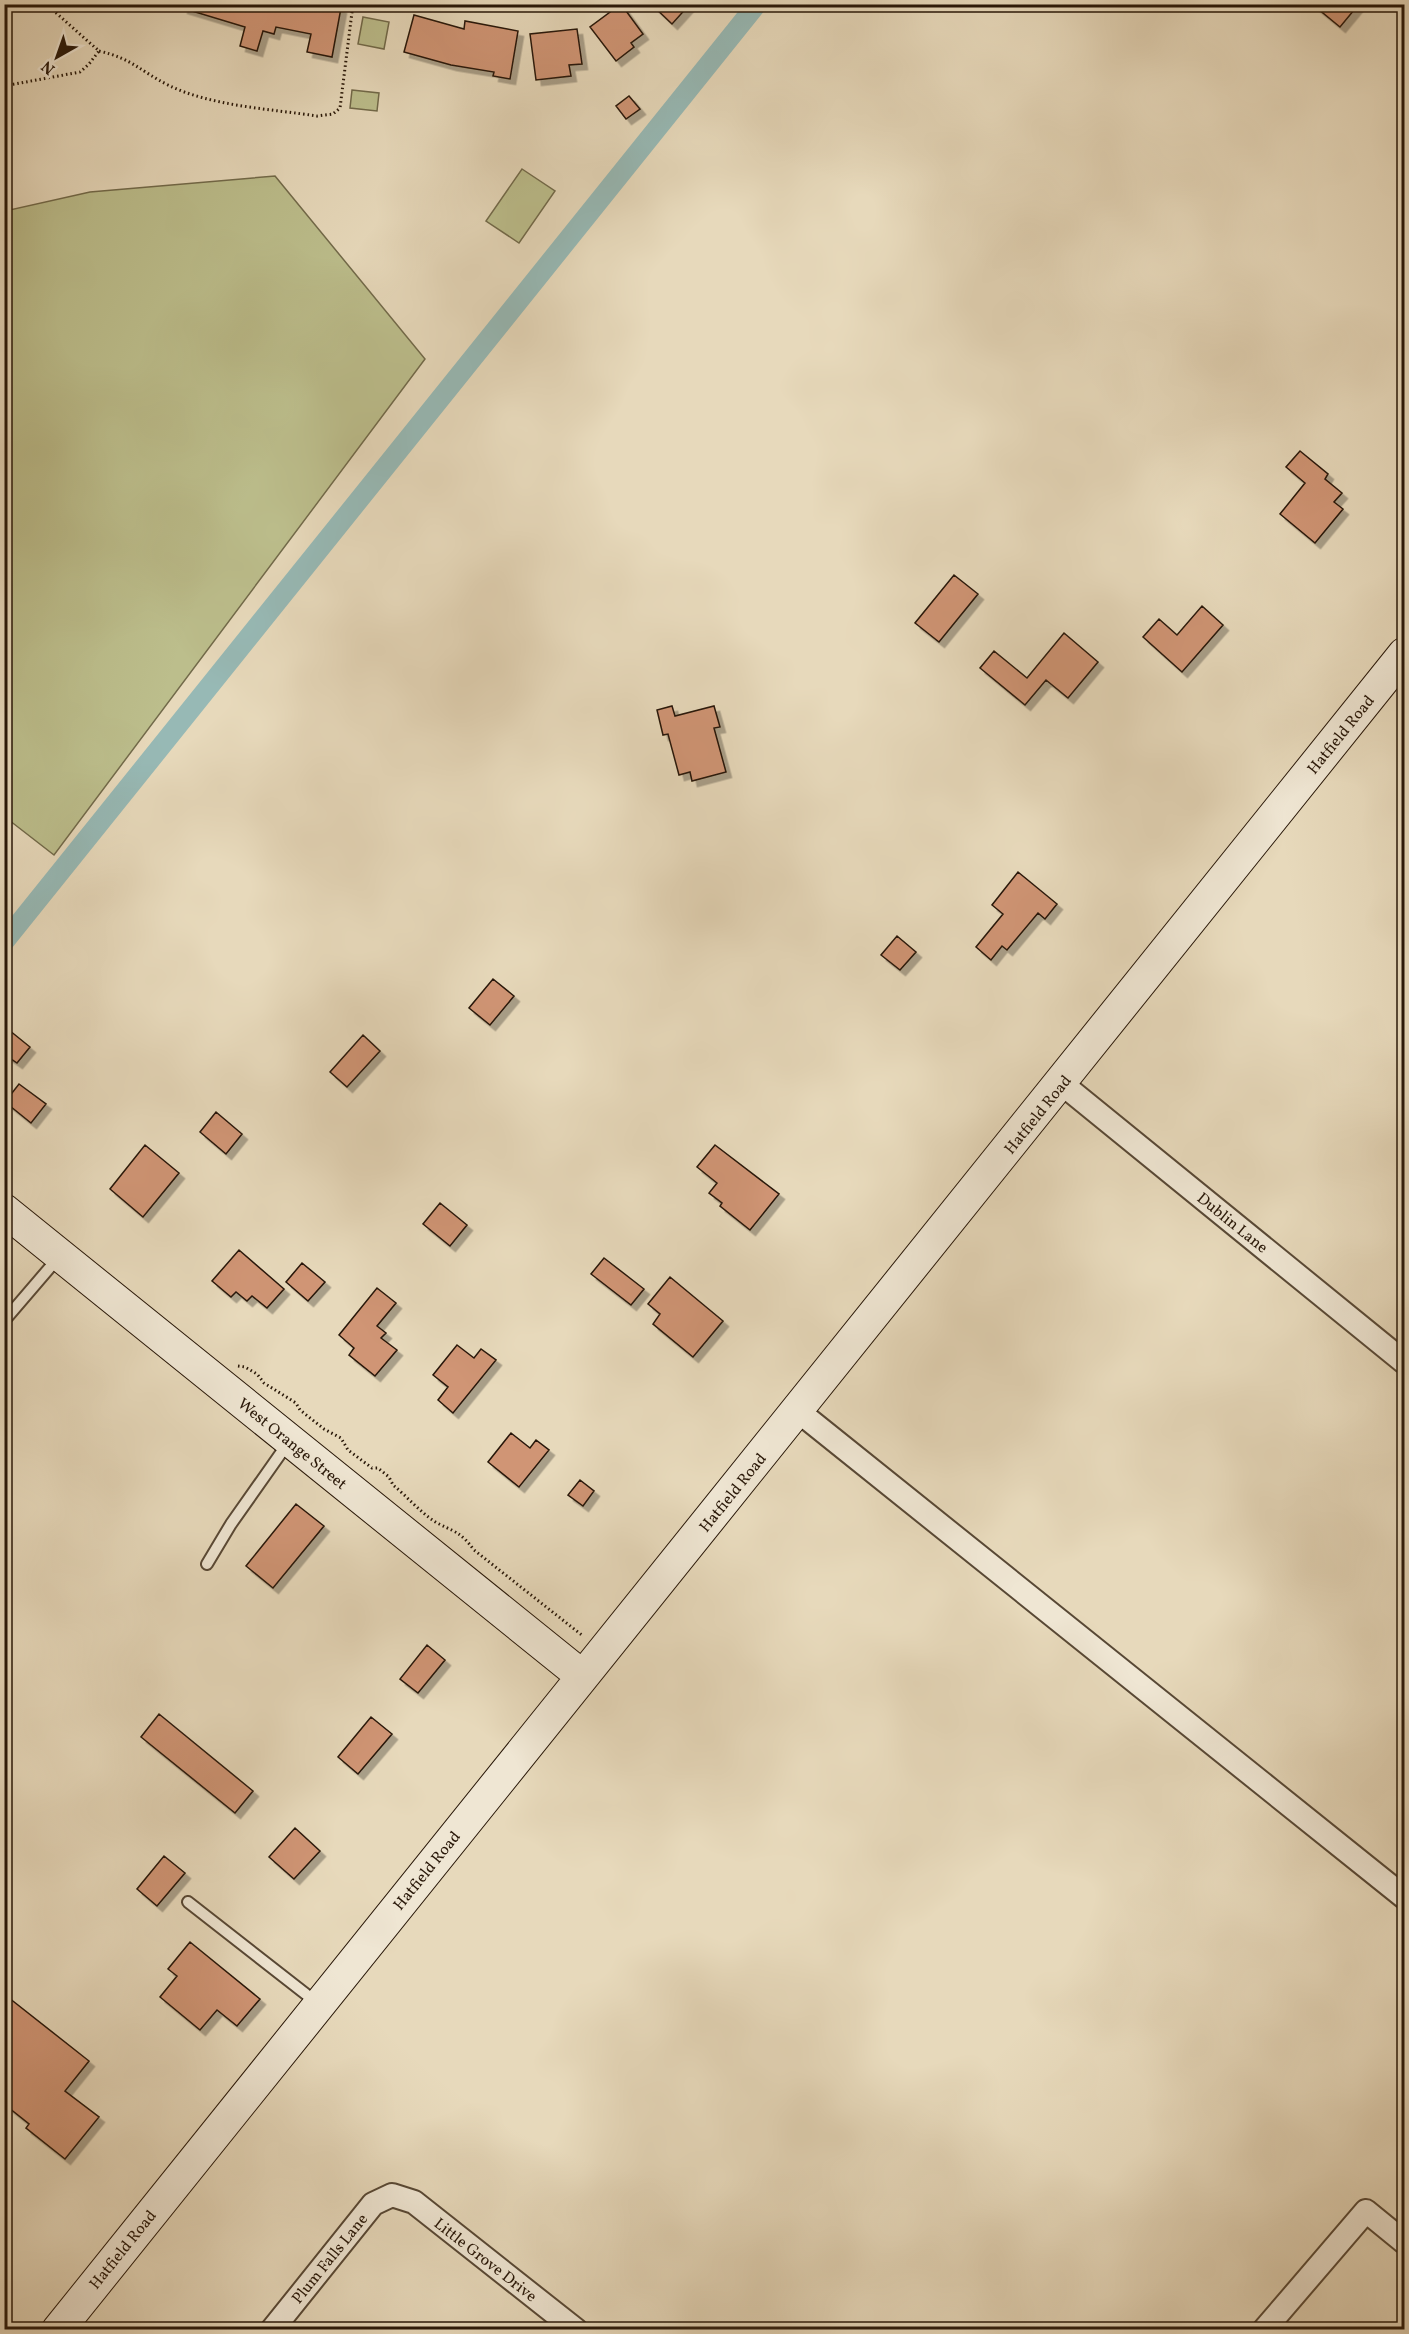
<svg xmlns="http://www.w3.org/2000/svg" width="1409" height="2334" font-family="Vollkorn,serif">
<style>
.green{fill:#bcbe8c;stroke:#726a4a;stroke-width:1.5}
.lines{fill:none;stroke-linecap:round;stroke-linejoin:round}
.canal{stroke:#97b9b5;stroke-width:20}
.building{fill:#d09574;stroke:#281708;stroke-width:1.5;filter:url(#shadow)}
.lane-casing{stroke:#584835;stroke-width:14}
.street-casing{stroke:#584835;stroke-width:26}
.secondary-casing{stroke:#281708;stroke-width:34}
.path{stroke:#281708;stroke-width:3;stroke-dasharray:1.5 3;stroke-linecap:butt}
.lane{stroke:#efe6d3;stroke-width:10}
.street{stroke:#efe6d3;stroke-width:22}
.secondary{stroke:#efe6d3;stroke-width:32}
.labels{text-anchor:middle;stroke-width:4.5;stroke-linejoin:round;paint-order:stroke}
.street-label{font-size:16px;fill:#281708;stroke:#efe6d3}
</style>
<defs>
<filter id="shadow"><feDropShadow dx="5.5" dy="5.5" stdDeviation="0" flood-color="#0004"/></filter>
</defs>
<rect width="100%" height="100%" fill="#e7d9bb"/>
<filter id="stains"><feTurbulence type="fractalNoise" baseFrequency=".00333" numOctaves="4"/><feColorMatrix values="0 0 0 0 .2 0 0 0 0 .09 0 0 0 0 .02 0 0 0 .5 -.17"/></filter>
<radialGradient id="worn" r=".72"><stop offset=".6" stop-color="#630" stop-opacity="0"/><stop offset="1" stop-color="#630" stop-opacity=".3"/></radialGradient>
<path class="green" d="M 363,17 L 389,22 L 384,49 L 358,44 Z
M 352,90 L 379,93 L 377,111 L 350,108 Z
M 522,169 L 555,191 L 519,243 L 486,221 Z
M 275,176 L 425,359 L 54,855 L 5,817 L 5,211 L 90,192 Z"/>
<g class="lines">
<path class="canal" d="M 4,942 L 757,4"/>
</g>
<path class="building" d="M 183,4 L 325,4 L 341,8 L 332,57 L 307,52 L 311,34 L 276,27 L 274,34 L 263,31 L 257,51 L 240,46 L 245,27 L 182,8 Z
M 621,4 L 643,34 L 631,43 L 634,47 L 616,61 L 590,27 Z
M 651,4 L 690,4 L 672,24 Z
M 1312,4 L 1359,4 L 1340,27 Z
M 414,15 L 464,29 L 465,21 L 518,31 L 510,79 L 493,76 L 494,72 L 451,65 L 404,52 Z
M 577,29 L 582,64 L 569,65 L 571,76 L 536,80 L 530,34 Z
M 629,96 L 640,109 L 626,119 L 616,106 Z
M 1300,451 L 1328,474 L 1325,479 L 1342,493 L 1334,502 L 1343,509 L 1315,543 L 1280,514 L 1305,483 L 1286,467 Z
M 954,575 L 978,594 L 939,642 L 915,623 Z
M 1202,606 L 1223,625 L 1182,672 L 1143,637 L 1159,619 L 1177,635 Z
M 1064,633 L 1098,662 L 1068,698 L 1046,680 L 1025,705 L 980,668 L 994,651 L 1027,678 Z
M 672,706 L 675,716 L 714,706 L 720,727 L 714,728 L 726,772 L 692,781 L 690,772 L 679,775 L 668,734 L 663,735 L 657,710 Z
M 1018,872 L 1057,904 L 1045,919 L 1038,913 L 1007,950 L 1002,946 L 991,960 L 976,947 L 1003,914 L 992,905 Z
M 897,936 L 916,952 L 900,970 L 881,955 Z
M 493,979 L 514,996 L 490,1025 L 469,1008 Z
M 4,1026 L 30,1047 L 17,1063 L 4,1054 Z
M 363,1035 L 380,1051 L 347,1087 L 330,1072 Z
M 19,1084 L 46,1104 L 31,1123 L 5,1102 Z
M 216,1112 L 242,1134 L 226,1154 L 200,1132 Z
M 145,1145 L 179,1173 L 143,1217 L 110,1189 Z
M 715,1145 L 779,1194 L 750,1230 L 720,1206 L 722,1203 L 709,1193 L 717,1183 L 697,1167 Z
M 440,1203 L 467,1225 L 450,1246 L 423,1224 Z
M 239,1250 L 284,1289 L 267,1308 L 252,1296 L 247,1301 L 236,1292 L 231,1297 L 212,1281 Z
M 604,1258 L 644,1289 L 631,1305 L 591,1274 Z
M 302,1263 L 325,1282 L 308,1301 L 286,1282 Z
M 670,1277 L 723,1321 L 693,1357 L 653,1324 L 660,1314 L 648,1304 Z
M 377,1288 L 396,1303 L 377,1326 L 386,1333 L 381,1338 L 397,1350 L 375,1376 L 349,1355 L 354,1348 L 339,1335 Z
M 457,1345 L 474,1358 L 481,1349 L 496,1360 L 453,1413 L 438,1400 L 448,1387 L 433,1375 Z
M 511,1433 L 530,1448 L 536,1440 L 549,1450 L 519,1487 L 488,1462 Z
M 580,1480 L 594,1491 L 583,1506 L 568,1495 Z
M 296,1504 L 324,1526 L 273,1588 L 246,1566 Z
M 427,1645 L 445,1660 L 418,1693 L 400,1679 Z
M 159,1714 L 253,1791 L 235,1813 L 141,1737 Z
M 371,1717 L 392,1734 L 358,1774 L 338,1757 Z
M 295,1828 L 320,1851 L 294,1879 L 269,1857 Z
M 164,1856 L 185,1873 L 157,1906 L 137,1889 Z
M 190,1942 L 260,1999 L 237,2026 L 217,2010 L 200,2030 L 160,1997 L 177,1976 L 168,1969 Z
M 4,1994 L 89,2061 L 65,2091 L 99,2117 L 65,2159 L 26,2128 L 29,2124 L 4,2104 Z"/>
<g class="lines">
<defs>
<path id="lane" d="M 4,1321 L 58,1258
M 207,1564 L 231,1524 L 288,1443
M 188,1902 L 316,2002"/>
<path id="street" d="M 1061,1083 L 1404,1362
M 798,1411 L 1404,1897
M 272,2330 L 373,2204 L 392,2195 L 414,2202 L 576,2330
M 1264,2330 L 1366,2211 L 1404,2242"/>
<path id="secondary" d="M 4,1210 L 582,1676
M 58,2330 L 1404,654"/>
</defs>
<use href="#lane" class="lane-casing"/>
<use href="#street" class="street-casing"/>
<use href="#secondary" class="secondary-casing"/>
<path class="path" d="M 99,51 C 133,59 140,71 168,85 C 210,106 271,109 317,116 L 333,114 L 340,108 L 353,4
M 4,86 L 80,72 L 89,64 L 99,51 L 46,4
M 238,1366 L 245,1367 L 257,1374 L 264,1383 L 296,1403 L 300,1410 L 324,1429 L 341,1438 L 348,1450 L 372,1468 L 378,1468 L 389,1477 L 393,1485 C 408,1497 424,1517 441,1525 C 458,1533 462,1534 474,1550 L 583,1636"/>
<use href="#lane" class="lane"/>
<use href="#street" class="street"/>
<use href="#secondary" class="secondary"/>
</g>
<g class="labels">
<g class="street-label">
<text transform="translate(1340 734) rotate(-51)" y="6">Hatfield Road</text>
<text transform="translate(1037 1114) rotate(-51)" y="6">Hatfield Road</text>
<text transform="translate(1233 1222) rotate(39)" y="6">Dublin Lane</text>
<text transform="translate(293 1443) rotate(39)" y="6">West Orange Street</text>
<text transform="translate(732 1492) rotate(-51)" y="6">Hatfield Road</text>
<text transform="translate(426 1870) rotate(-51)" y="6">Hatfield Road</text>
<text transform="translate(122 2249) rotate(-51)" y="6">Hatfield Road</text>
<text transform="translate(329 2258) rotate(-51)" y="6">Plum Falls Lane</text>
<text transform="translate(486 2259) rotate(38)" y="6">Little Grove Drive</text>
</g>
</g>
<rect width="1409" height="2334" fill="none" stroke="#e7d9bb" stroke-width="24"/>
<rect x="6" y="6" width="1397" height="2322" fill="none" stroke="#281708" stroke-width="3"/>
<rect x="12" y="12" width="1385" height="2310" fill="none" stroke="#281708" stroke-width="1.5"/>
<g transform="translate(57 57) rotate(220)" stroke="#efe6d3" stroke-width="4.5" paint-order="stroke">
<path d="M0-4.5L10 22L0 15L-10 22Z" fill="#281708"/>
<text y="-9" font-size="16" font-weight="bold" text-anchor="middle" fill="#281708">N</text>
</g>
<rect width="100%" height="100%" filter="url(#stains)"/>
<rect width="100%" height="100%" fill="url(#worn)"/>
</svg>
